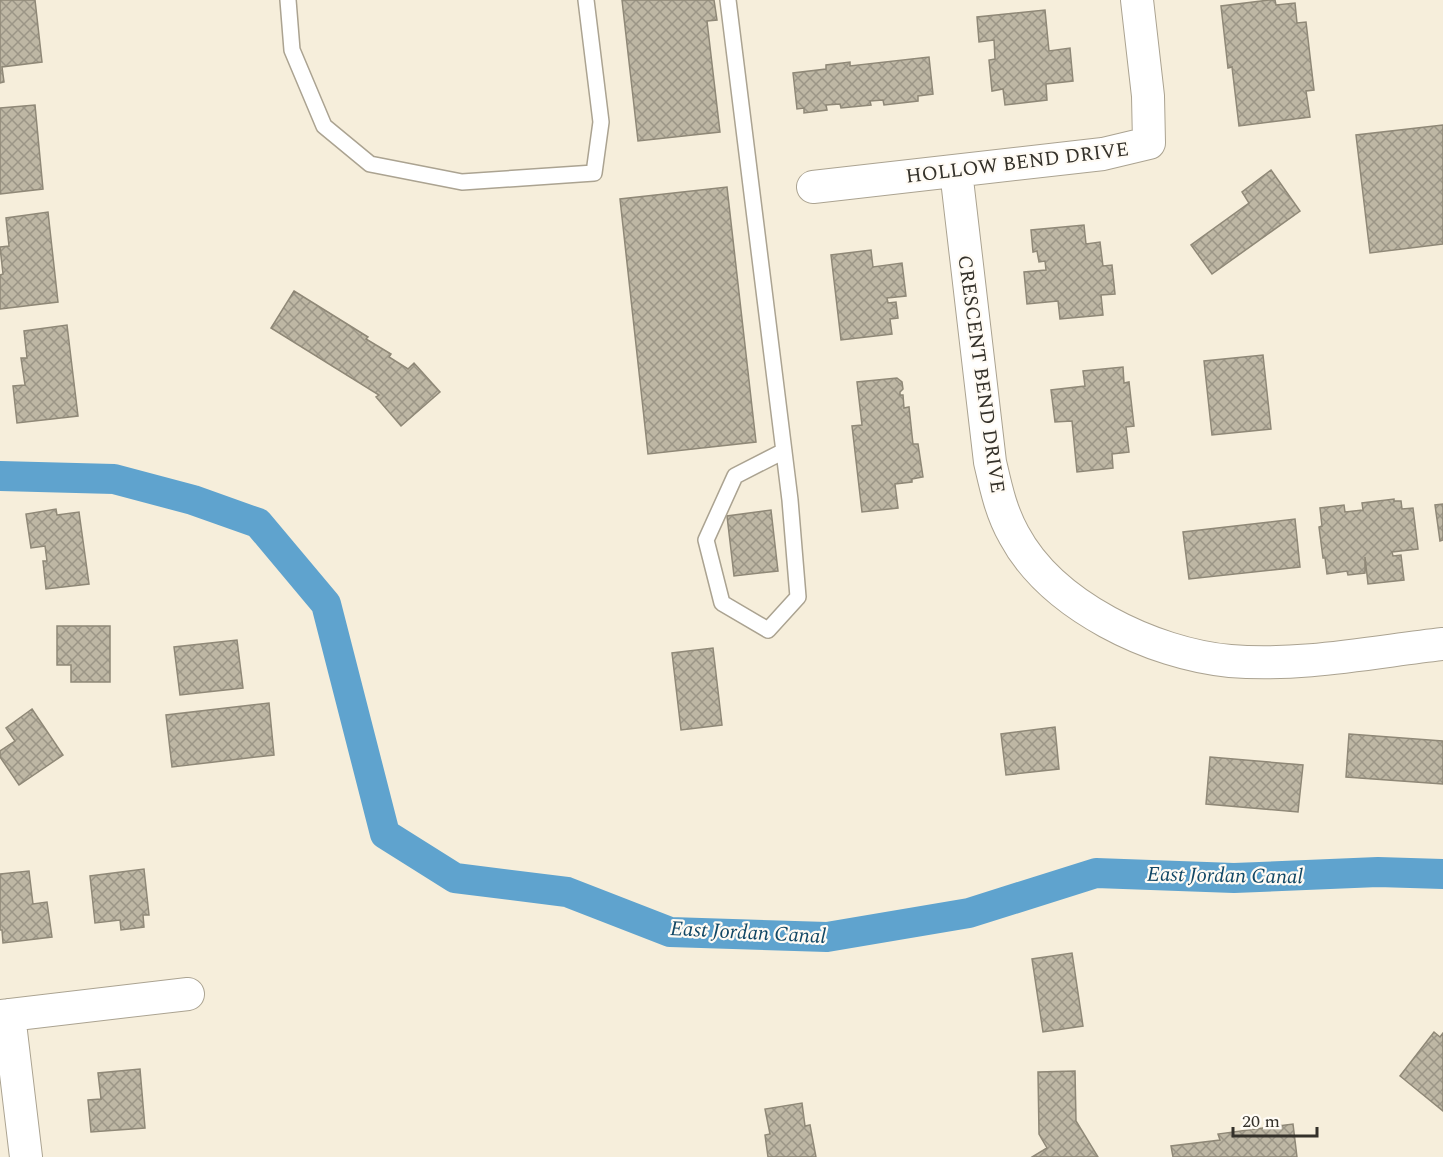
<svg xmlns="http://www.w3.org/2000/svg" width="1443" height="1157" font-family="Spectral,serif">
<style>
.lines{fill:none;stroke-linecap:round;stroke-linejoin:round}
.canal{stroke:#5fa3ce;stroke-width:30}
.building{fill:url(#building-cross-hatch);stroke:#8f8877;stroke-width:1.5}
.lane-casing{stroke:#aba391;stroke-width:18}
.street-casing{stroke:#aba391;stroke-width:34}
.lane{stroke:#fff;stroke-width:15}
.street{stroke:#fff;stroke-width:32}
.labels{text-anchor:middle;stroke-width:4.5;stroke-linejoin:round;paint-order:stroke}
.street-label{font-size:20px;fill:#34312a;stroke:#fffbf4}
.water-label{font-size:21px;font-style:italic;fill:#114765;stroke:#fffbf4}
</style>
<defs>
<pattern id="building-cross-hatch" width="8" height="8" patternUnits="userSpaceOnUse" patternTransform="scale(1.5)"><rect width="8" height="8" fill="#beb7a4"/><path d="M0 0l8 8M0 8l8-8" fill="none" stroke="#9b9586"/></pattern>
</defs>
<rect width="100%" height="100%" fill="#f6eedb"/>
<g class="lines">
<path class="canal" d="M 0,476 L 114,479 L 193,500 L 258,523 L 326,604 L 385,834 L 455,878 L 567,892 L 670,932 L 827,937 L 969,913 L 1096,873 L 1234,878 L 1378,872 L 1443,874"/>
</g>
<path class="building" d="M 0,0 L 35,0 L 42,62 L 2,67 L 4,82 L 0,83 Z
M 622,0 L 714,0 L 717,20 L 707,21 L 720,132 L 638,141 Z
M 1269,0 L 1275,0 L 1276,5 L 1295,3 L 1297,23 L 1306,22 L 1314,90 L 1306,91 L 1310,117 L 1239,126 L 1232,67 L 1228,68 L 1221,6 Z
M 1045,10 L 1049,51 L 1070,48 L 1073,81 L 1046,84 L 1047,100 L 1005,105 L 1003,89 L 992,91 L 989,60 L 995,59 L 994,40 L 979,42 L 977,17 Z
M 929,57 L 933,94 L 918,96 L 918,101 L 884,105 L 883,100 L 870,101 L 871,105 L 841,108 L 840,104 L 826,105 L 827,110 L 804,113 L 804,108 L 797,109 L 793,73 L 826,69 L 826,65 L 850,62 L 850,66 Z
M 35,105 L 43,189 L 0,194 L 0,108 Z
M 1443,125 L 1443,244 L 1370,253 L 1356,135 Z
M 1271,170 L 1300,211 L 1212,274 L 1191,245 L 1249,203 L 1242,192 Z
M 727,187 L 756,442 L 648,454 L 620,199 Z
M 48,212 L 58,302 L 0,309 L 0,275 L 3,274 L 0,247 L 9,246 L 6,218 Z
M 1084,225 L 1086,244 L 1100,242 L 1103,266 L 1112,265 L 1115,294 L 1101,295 L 1103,315 L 1060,319 L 1058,301 L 1027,304 L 1024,272 L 1046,270 L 1045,261 L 1039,262 L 1037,251 L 1033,252 L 1031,230 Z
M 871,250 L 873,267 L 902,263 L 906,296 L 887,298 L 888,303 L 896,302 L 898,318 L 890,319 L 892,334 L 841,340 L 831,255 Z
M 294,291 L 368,337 L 366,339 L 391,354 L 389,357 L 408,369 L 414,363 L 440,392 L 401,426 L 376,397 L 379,395 L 271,328 Z
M 67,325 L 78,416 L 17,423 L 13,386 L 25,385 L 21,358 L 27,358 L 24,331 Z
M 1263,355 L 1271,429 L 1212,435 L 1204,361 Z
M 1123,367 L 1124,383 L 1129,382 L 1134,426 L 1126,427 L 1129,452 L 1112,454 L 1113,468 L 1077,472 L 1072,421 L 1055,422 L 1051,390 L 1085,386 L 1083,371 Z
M 897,378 L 902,382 L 903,389 L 900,392 L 900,395 L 903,395 L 904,408 L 909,407 L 913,444 L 918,444 L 923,477 L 912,479 L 912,482 L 895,484 L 898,508 L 862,512 L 852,426 L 862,425 L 857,382 Z
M 1394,499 L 1394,501 L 1401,501 L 1402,509 L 1413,508 L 1418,549 L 1392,552 L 1393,556 L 1401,555 L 1404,580 L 1368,584 L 1365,557 L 1365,573 L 1348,575 L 1347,571 L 1327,574 L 1325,558 L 1323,558 L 1319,527 L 1322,526 L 1320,508 L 1344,505 L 1345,512 L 1363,510 L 1362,503 Z
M 1443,504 L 1443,540 L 1440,541 L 1435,505 Z
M 56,509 L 57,515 L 79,512 L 89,584 L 46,589 L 43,561 L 47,561 L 45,546 L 31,548 L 26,514 Z
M 771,510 L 778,571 L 734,576 L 727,516 Z
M 1295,519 L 1300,567 L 1189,579 L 1183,532 Z
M 57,626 L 110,626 L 110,682 L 71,682 L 71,665 L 57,665 Z
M 237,640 L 243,688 L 180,695 L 174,647 Z
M 713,648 L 722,725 L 681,730 L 672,653 Z
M 269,703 L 274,755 L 172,767 L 166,715 Z
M 32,709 L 63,755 L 19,785 L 0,757 L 0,751 L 15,741 L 6,728 Z
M 1055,727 L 1059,769 L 1006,775 L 1001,734 Z
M 1349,734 L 1443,741 L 1443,784 L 1346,777 Z
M 1210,757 L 1303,765 L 1298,812 L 1206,804 Z
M 144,869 L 149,915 L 143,915 L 144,927 L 121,930 L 120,920 L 95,923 L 90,876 Z
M 29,871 L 33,904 L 47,902 L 52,937 L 3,943 L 2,930 L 0,930 L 0,874 Z
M 1072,953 L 1083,1026 L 1043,1032 L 1032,959 Z
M 1434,1032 L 1440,1037 L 1443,1033 L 1443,1111 L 1400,1076 Z
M 140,1069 L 145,1128 L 91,1132 L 88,1100 L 101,1099 L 98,1073 Z
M 1075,1071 L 1076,1121 L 1098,1157 L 1032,1157 L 1047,1148 L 1039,1134 L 1038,1072 Z
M 802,1103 L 805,1126 L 810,1125 L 816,1157 L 768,1157 L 765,1135 L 770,1134 L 765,1109 Z
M 1293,1124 L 1297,1157 L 1173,1157 L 1171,1146 L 1220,1140 L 1218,1134 Z"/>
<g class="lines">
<defs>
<path id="lane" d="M 288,0 L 292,50 L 324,126 L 370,164 L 462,182 L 594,173 L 601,122 L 586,0
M 728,0 L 790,500 L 798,597 L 768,630 L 722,603 L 706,540 L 735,476 L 784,451"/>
<path id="street" d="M 956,171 L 990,462 C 996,488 1001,512 1014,535 C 1052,606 1153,654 1230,661 C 1301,667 1373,652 1443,644
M 813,187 L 1103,154 L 1149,143 L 1148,96 L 1137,0
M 9,1015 L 26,1157
M 0,1016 L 188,994"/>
</defs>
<use href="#lane" class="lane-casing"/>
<use href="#street" class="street-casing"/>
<use href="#lane" class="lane"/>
<use href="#street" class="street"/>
</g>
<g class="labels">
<g class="street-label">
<text transform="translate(1017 162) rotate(-7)" y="7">HOLLOW BEND DRIVE</text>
<text transform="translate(982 374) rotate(82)" y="7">CRESCENT BEND DRIVE</text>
</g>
<g class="water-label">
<text transform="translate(1225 875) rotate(1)" y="7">East Jordan Canal</text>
<text transform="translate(748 932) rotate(3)" y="7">East Jordan Canal</text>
</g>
</g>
<path d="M1233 1127v9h84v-9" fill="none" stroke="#34312a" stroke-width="3"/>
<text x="1242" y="1127" font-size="18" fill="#34312a" stroke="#fffbf4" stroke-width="4.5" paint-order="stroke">20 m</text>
</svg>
